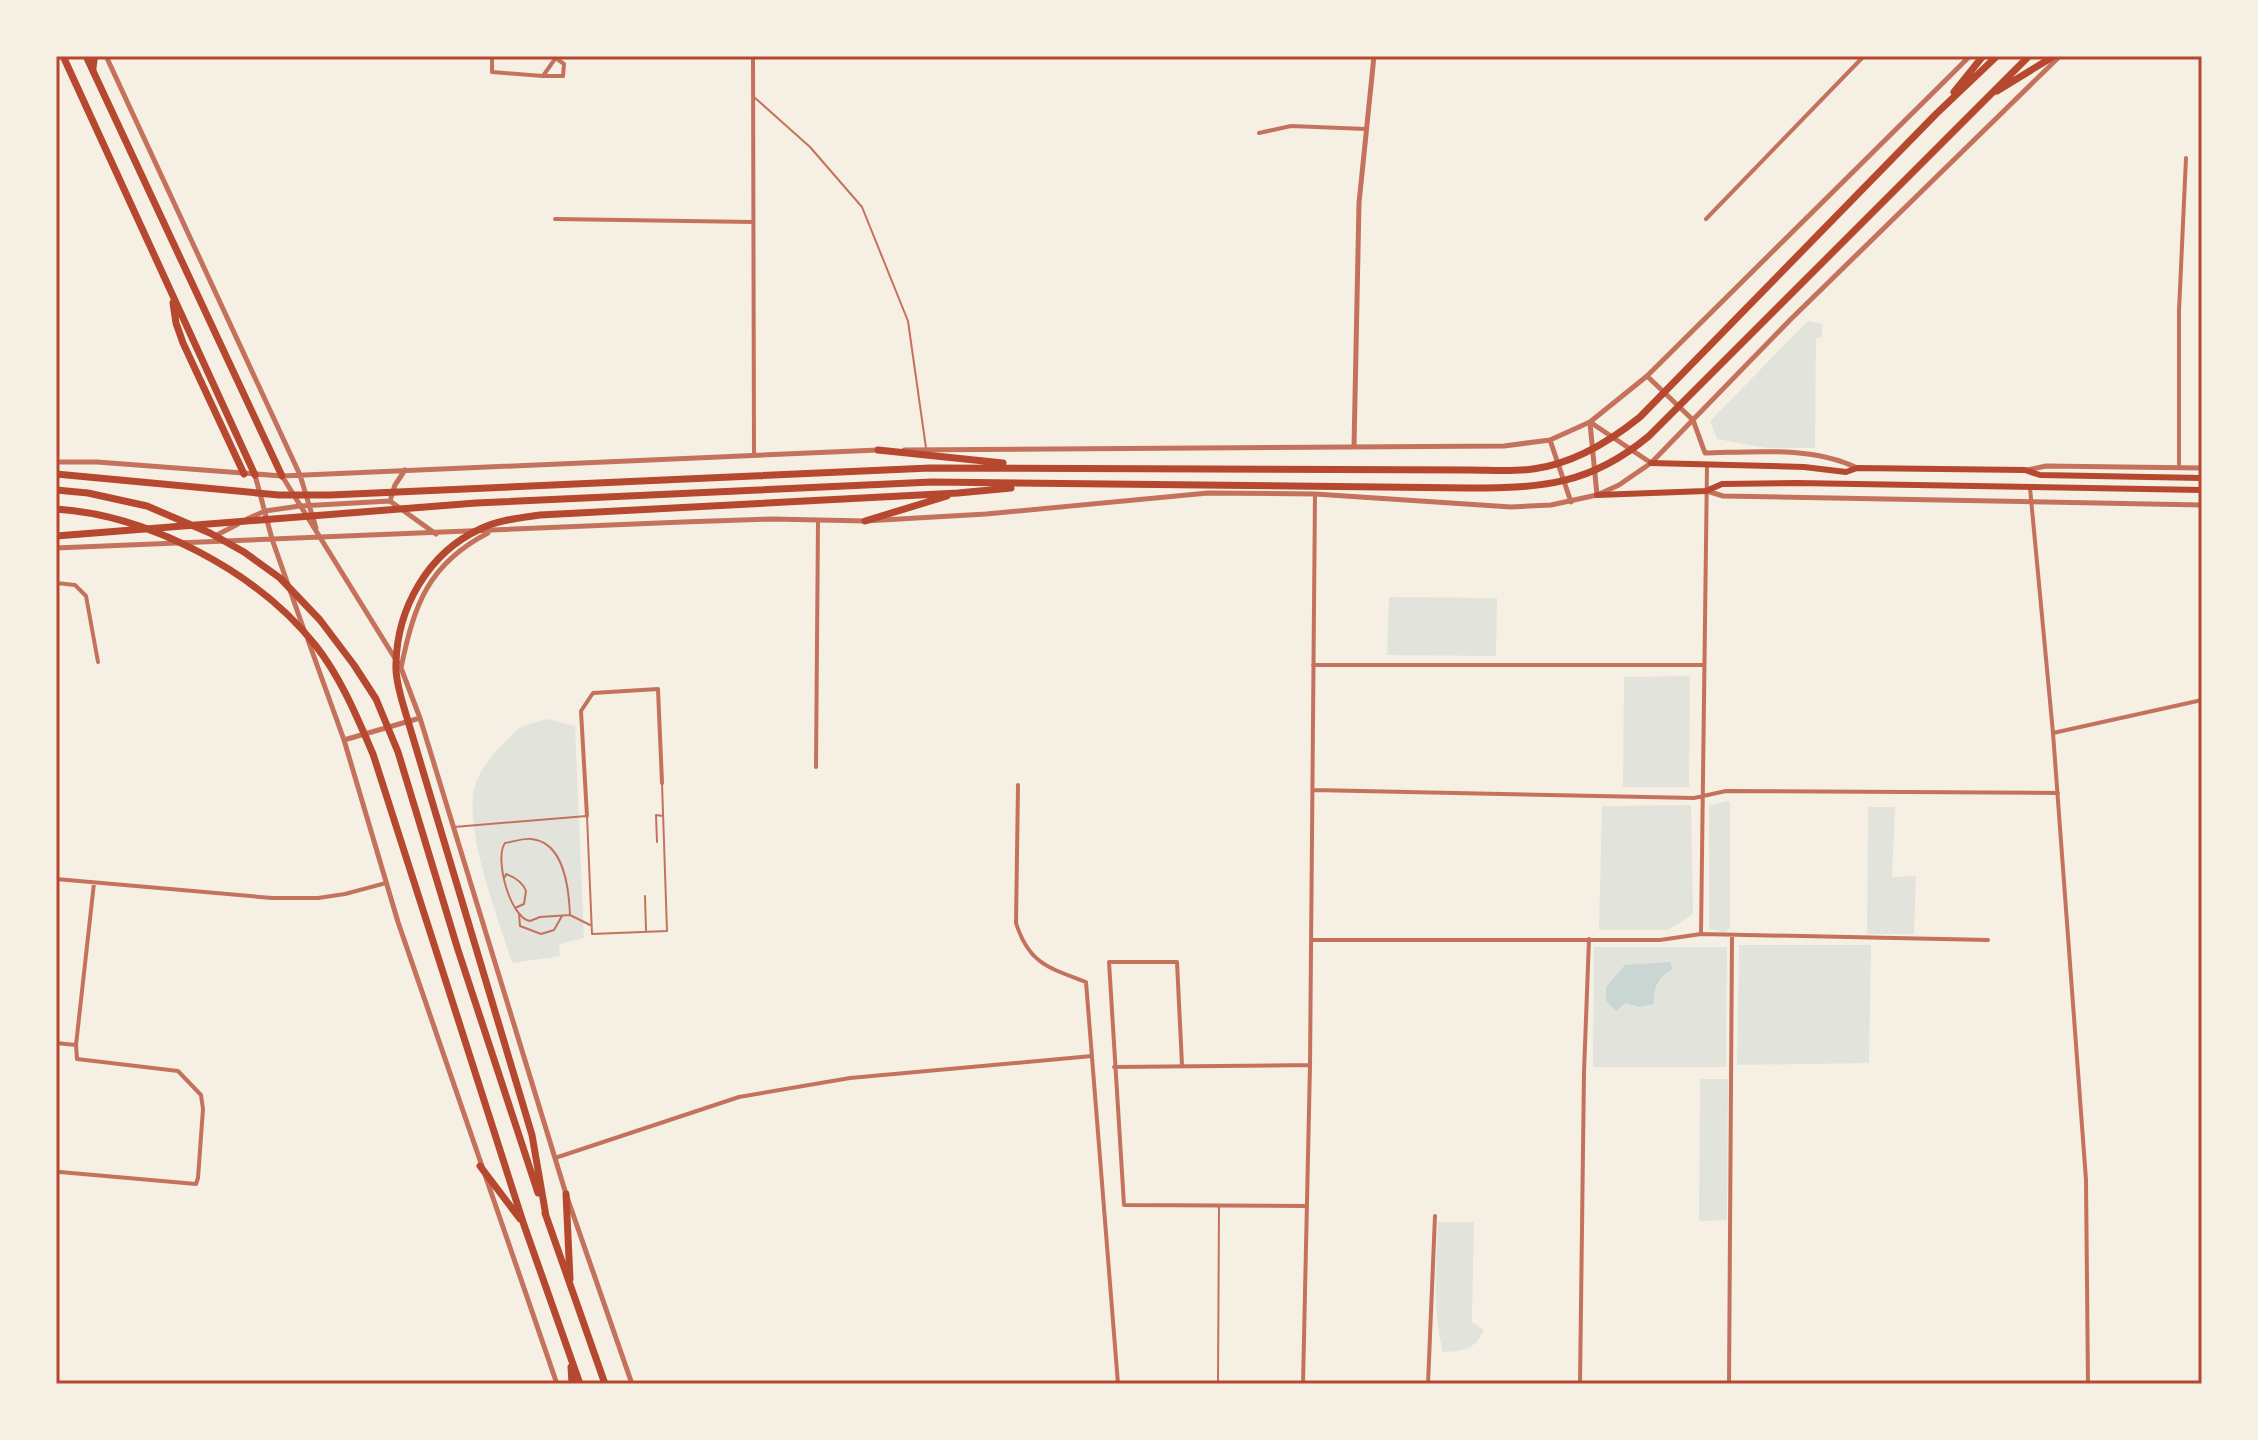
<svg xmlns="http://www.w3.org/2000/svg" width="2258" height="1440" font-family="Manrope,sans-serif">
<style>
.green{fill:#e2e4dc}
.water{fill:#c9d6d2}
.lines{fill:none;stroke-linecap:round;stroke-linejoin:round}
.service{stroke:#c5725c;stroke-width:2}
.minor{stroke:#c5725c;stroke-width:4}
.tertiary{stroke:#c5725c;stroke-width:5}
.secondary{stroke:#b5482f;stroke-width:6}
.primary{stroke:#b5482f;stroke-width:7}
.trunk{stroke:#b5482f;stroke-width:7}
.neatline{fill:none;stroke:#b5482f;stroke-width:3}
</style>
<rect width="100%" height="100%" fill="#f6efe4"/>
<path class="green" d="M 1808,321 L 1822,324 L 1822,337 L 1816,339 L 1815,448 L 1766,448 L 1717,439 L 1710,421 Z
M 1389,597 L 1497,598 L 1496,656 L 1387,655 Z
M 1690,676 L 1689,787 L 1623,787 L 1624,677 Z
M 547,719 L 575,726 L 584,938 L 559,944 L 560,956 L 512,963 C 499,920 461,825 476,782 C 481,767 509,733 524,726 C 531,723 540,721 547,719 Z
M 1730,801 L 1730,928 L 1725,933 L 1709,929 L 1709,805 Z
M 1691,805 L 1693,914 L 1668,930 L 1599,930 L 1602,806 Z
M 1868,807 L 1895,807 L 1892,877 L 1916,876 L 1914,934 L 1867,934 Z
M 1739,945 L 1871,945 L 1869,1063 L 1737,1065 Z
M 1594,947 L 1727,947 L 1726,1067 L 1593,1067 Z
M 1700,1079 L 1728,1079 L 1727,1220 L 1699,1221 Z
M 1438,1222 L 1474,1222 L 1472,1314 L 1472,1322 L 1484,1330 C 1474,1350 1465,1351 1443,1352 C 1432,1309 1436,1266 1438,1222 Z"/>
<path class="water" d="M 1670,962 L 1673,969 C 1657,978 1654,986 1654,1004 L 1639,1007 L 1626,1003 L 1616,1011 L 1606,1001 L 1606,987 L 1625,965 Z"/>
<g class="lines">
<path class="service" d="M 754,97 L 810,147 L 862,207 L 908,321 L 926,448
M 454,827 L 587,816 L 592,934 L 667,931 L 662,783
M 657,842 L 656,815 L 663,816
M 505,877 L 506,874 C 514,877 523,883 526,891 L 524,904 L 515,908
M 645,896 L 646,930
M 519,914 L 520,926 L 541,934 L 554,930 L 562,916
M 570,915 L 540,917 L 530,921 C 510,918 494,858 505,843 C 512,842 523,838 531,839 C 565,842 569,890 570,915 L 590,925
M 1218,1384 L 1219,1207"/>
<path class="minor" d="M 492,56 L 492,72 L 543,76 L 557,56
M 753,56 L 754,454
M 543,76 L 563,76 L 564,64 L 557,59
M 1259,133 L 1291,126 L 1366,129
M 555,219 L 753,222
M 1706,219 L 1864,56
M 2179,467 L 2179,311 L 2186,158
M 2030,488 L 2053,733 L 2086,1180 L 2088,1384
M 56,583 L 75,585 L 86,596 L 98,662
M 1313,665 L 1702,665
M 2053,733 L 2202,700
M 816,767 L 818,520
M 1018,785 L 1016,923 C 1029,964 1049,968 1086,982 L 1118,1384
M 1313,790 L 1694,798 L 1726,791 L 2058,793
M 587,816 L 581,711 L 593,693 L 658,689 L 662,783
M 56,879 L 272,898 L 318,898 L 345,894 L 386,883
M 1701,934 L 1707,466
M 1311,940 L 1660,940 L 1701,934 L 1988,940
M 56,1043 L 76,1045 L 94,883
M 1182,1065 L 1177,962 L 1109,962 L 1124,1205 L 1307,1206
M 1114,1067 L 1310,1065
M 555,1158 L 739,1097 L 850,1078 L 1092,1056
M 60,1172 L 196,1184 L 198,1178 L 203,1109 L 201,1095 L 178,1071 L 77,1059 L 76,1045
M 1303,1384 L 1310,1065 L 1315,494
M 1428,1384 L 1435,1216
M 1580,1384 L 1584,1072 L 1589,939
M 1729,1384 L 1732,935"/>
<path class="tertiary" d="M 106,56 L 300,475 L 316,528
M 1647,376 L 1693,420 L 1705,453 C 1754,452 1812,446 1857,468
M 1590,422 L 1651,463
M 1590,423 L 1597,495
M 1550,440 L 1571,502
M 1354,447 L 1359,203 L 1374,56
M 904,450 L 1504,446 L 1550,440 L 1590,422 L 1647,376 L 1970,56
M 56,462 L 97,462 L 282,476 L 878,450
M 2027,470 L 2046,466 L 2202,468
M 255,475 L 272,539 L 304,630
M 282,476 L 401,668 L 420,718 L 566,1194 L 632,1384
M 1707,491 L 1723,496 L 2202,505
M 390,501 L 395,485 L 405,470
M 247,519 L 265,511 L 300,506 L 390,501 L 436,534
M 215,536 L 238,524
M 56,548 L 683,522 L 773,519 L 865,521 L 986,514 L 1208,493 L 1315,494 L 1511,507 L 1551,505 L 1597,495 L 1619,485 L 1651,463 L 1790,320 L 2060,56
M 308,640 L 344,740 L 398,922 L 557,1384
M 401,668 C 414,605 428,564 488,533
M 344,740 L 420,718"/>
<path class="secondary" d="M 93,72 L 95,56
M 1651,463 L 1804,467 L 1846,472 L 1857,468 L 2025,470 L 2040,475 L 2202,478
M 1597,495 L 1706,491 L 1722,484 L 1797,483 L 2202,490"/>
<path class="primary" d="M 63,56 L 255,475
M 86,56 L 282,476
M 173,303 L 176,323 L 183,343 L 244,474"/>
<path class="trunk" d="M 1997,91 L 2054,56
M 1954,92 L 1983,56
M 878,450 L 1003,463
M 56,474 L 279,495 L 330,495 L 930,468 L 1469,470 C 1490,470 1512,472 1533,469 C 1572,464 1609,442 1640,417 L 1936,114 L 1997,56
M 56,490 L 88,493 L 147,506 L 210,533 L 244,552 L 280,578 L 320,620 L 354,665 L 376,699 L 398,752 L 458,950 L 538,1193
M 56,509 C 149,515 258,572 316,646 C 341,678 357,717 373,754 L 524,1225 L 580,1384
M 865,521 L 947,496
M 56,536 L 476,503 L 932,482 L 1469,488 C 1542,488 1590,485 1649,436 L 2029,56
M 480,1166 L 520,1219
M 566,1194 L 570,1279
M 545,1213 L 605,1384
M 546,1216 L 532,1135 L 402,701 C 399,689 395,676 396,664 C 397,608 428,553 480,529 C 498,520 520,518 540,515 L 958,493 L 1011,488
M 571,1367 L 572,1384"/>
</g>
<rect width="2258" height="1440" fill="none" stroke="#f6efe4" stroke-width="116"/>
<rect x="58" y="58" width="2142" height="1324" class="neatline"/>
</svg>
